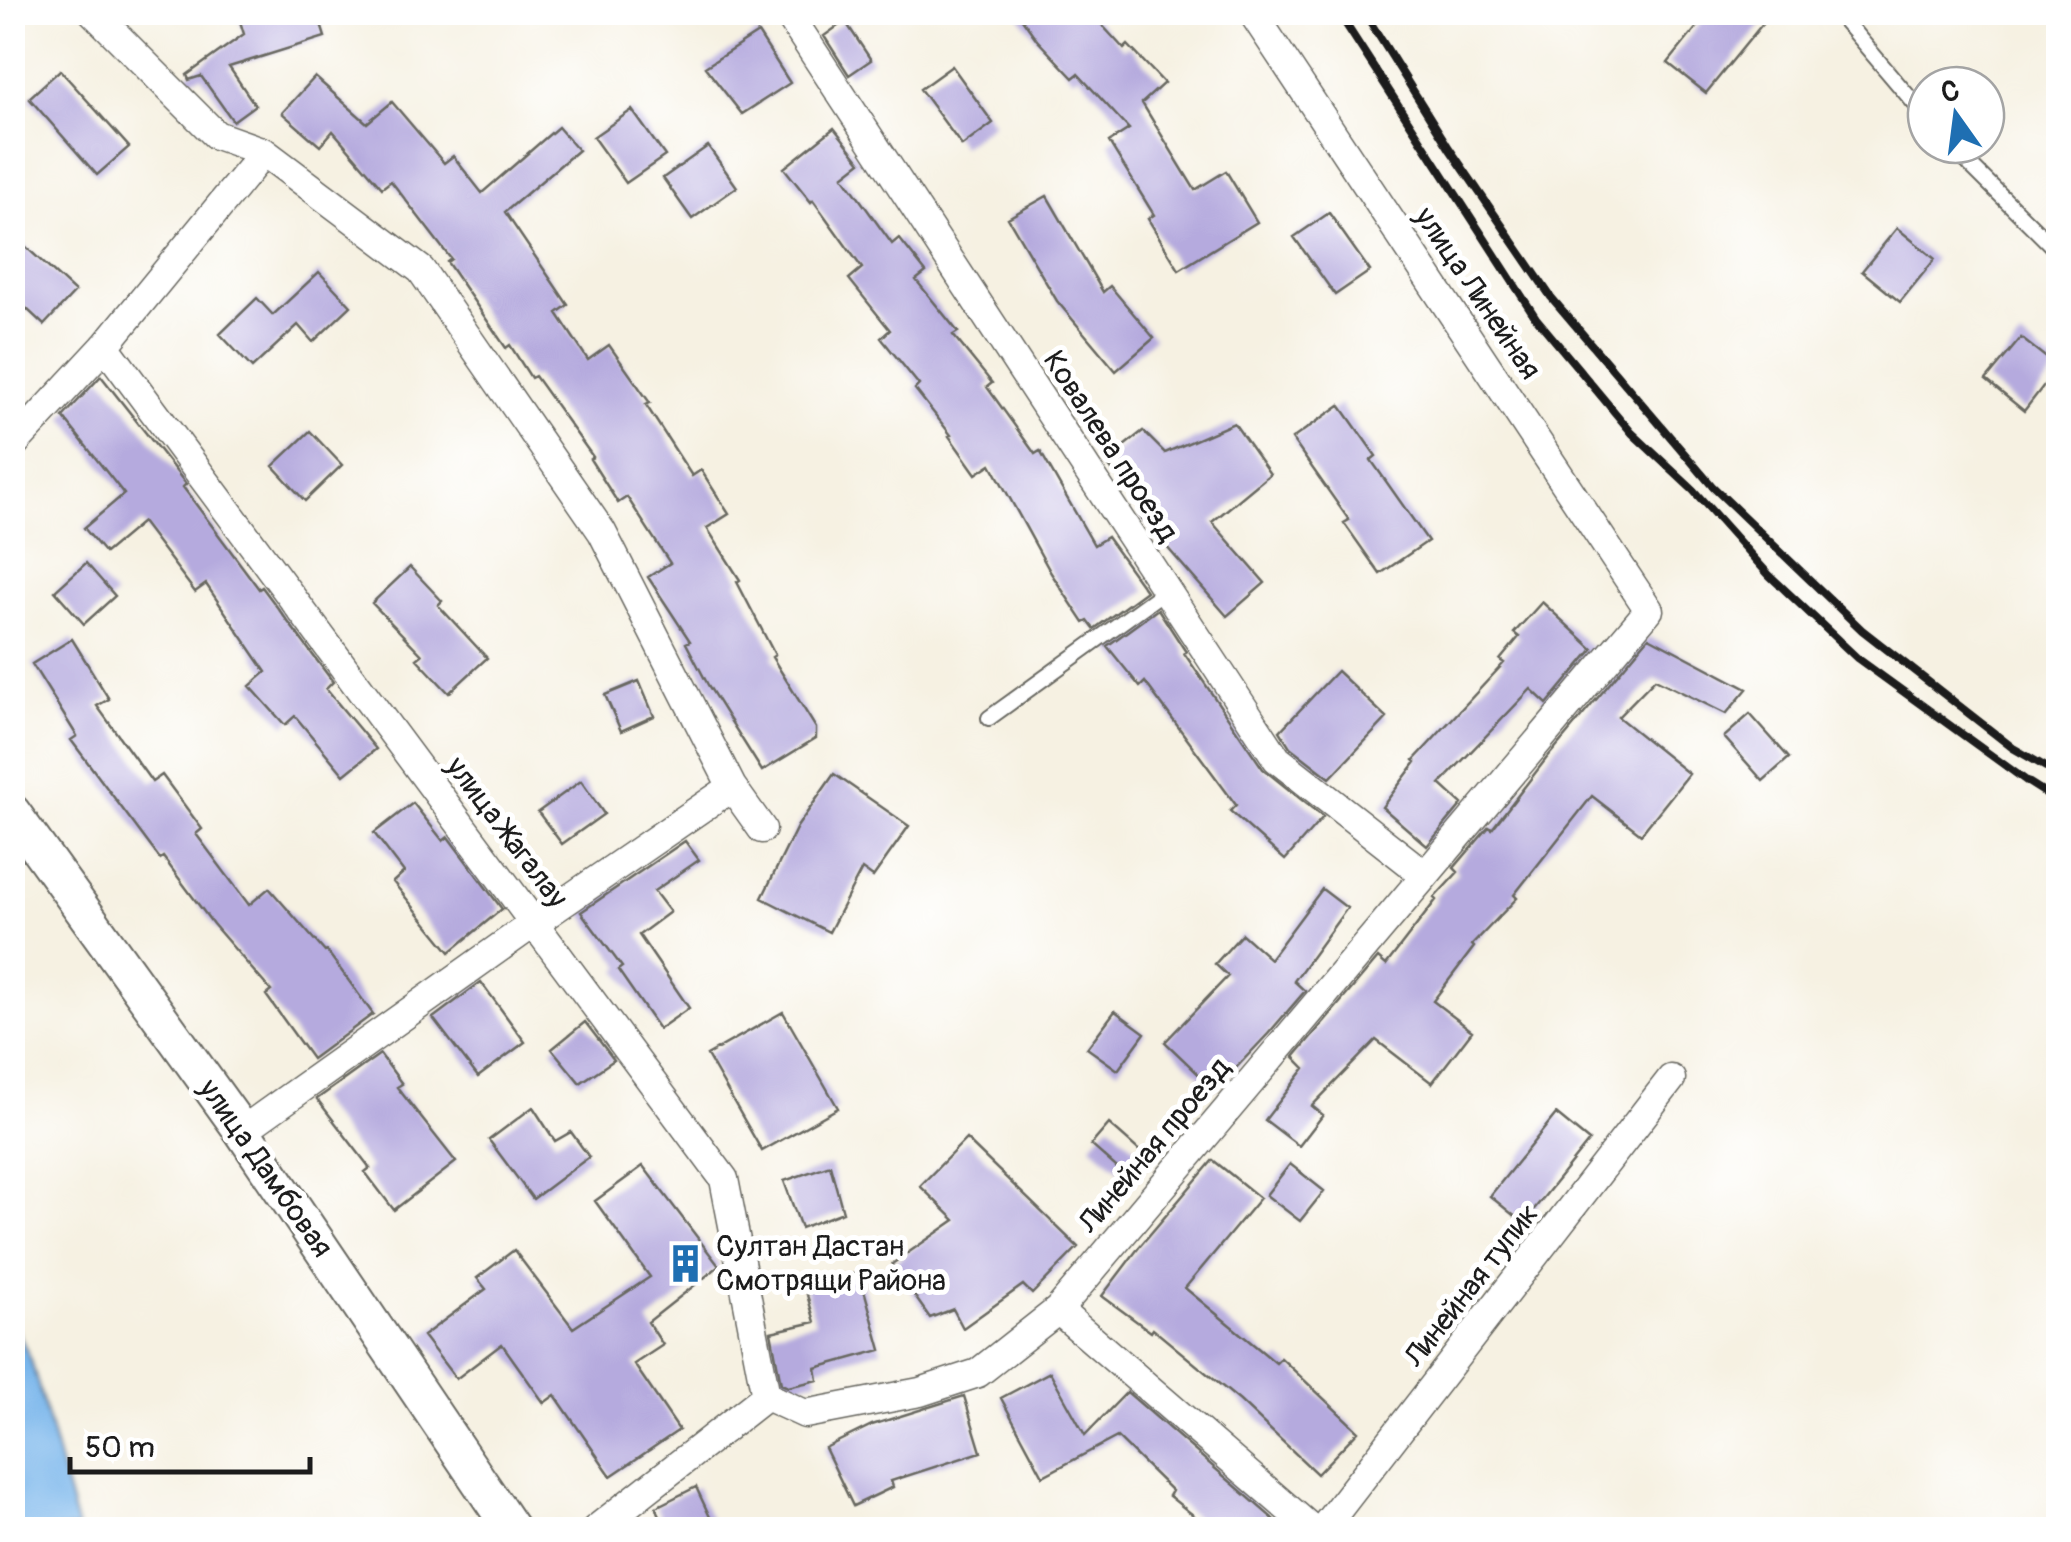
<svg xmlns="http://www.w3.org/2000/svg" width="2071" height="1542" font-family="Pangolin,sans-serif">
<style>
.water{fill:#78b5eb;stroke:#4a6884;stroke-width:2.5}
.building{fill:#b5aade}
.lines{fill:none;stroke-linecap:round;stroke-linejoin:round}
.service-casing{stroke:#686761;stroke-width:18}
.minor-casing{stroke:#686761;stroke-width:31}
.tertiary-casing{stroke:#686761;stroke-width:39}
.service{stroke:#fff;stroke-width:14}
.minor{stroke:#fff;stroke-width:28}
.tertiary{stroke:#fff;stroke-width:35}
.rail{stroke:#1c1c1c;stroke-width:8}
.labels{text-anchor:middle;stroke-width:10;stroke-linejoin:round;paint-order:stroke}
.street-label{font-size:30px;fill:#1c1c1c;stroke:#fff}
.poi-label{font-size:30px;fill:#1c1c1c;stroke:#fff;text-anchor:start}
</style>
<rect width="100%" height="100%" fill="#fff"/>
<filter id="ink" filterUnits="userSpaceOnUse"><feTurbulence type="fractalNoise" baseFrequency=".01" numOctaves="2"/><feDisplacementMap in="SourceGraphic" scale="20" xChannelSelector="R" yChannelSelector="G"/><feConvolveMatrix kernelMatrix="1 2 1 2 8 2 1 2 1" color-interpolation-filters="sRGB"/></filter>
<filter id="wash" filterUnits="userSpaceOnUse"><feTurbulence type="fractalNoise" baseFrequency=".0048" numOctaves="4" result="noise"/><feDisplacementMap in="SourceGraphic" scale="40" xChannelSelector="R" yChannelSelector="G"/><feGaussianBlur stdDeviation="2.25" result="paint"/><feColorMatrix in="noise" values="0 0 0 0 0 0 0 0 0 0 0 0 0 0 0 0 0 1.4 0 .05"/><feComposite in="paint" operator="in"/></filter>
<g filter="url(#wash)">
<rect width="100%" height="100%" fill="#f6f1e2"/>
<path class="water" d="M 13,1322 L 31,1360 L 78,1529 L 13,1529 Z"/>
<g id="blocks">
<path class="building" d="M 237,12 L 317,12 L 325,37 L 229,67 L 255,105 L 233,121 L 201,76 L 189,80 L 187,75 L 244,34 Z
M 1017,12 L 1090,12 L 1124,49 L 1128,45 L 1164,83 L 1142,103 L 1195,190 L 1226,171 L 1257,222 L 1179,270 L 1148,219 L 1154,215 L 1109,142 L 1129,129 L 1078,74 L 1073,78 L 1037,40 Z
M 1709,12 L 1772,12 L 1706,93 L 1668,63 Z
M 845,21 L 871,60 L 849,75 L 824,36 Z
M 758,33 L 790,83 L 742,114 L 705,67 Z
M 952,66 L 993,123 L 962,146 L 920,89 Z
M 60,70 L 129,147 L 97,175 L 29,98 Z
M 315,77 L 367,123 L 392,102 L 444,163 L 453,156 L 482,193 L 558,127 L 578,150 L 505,212 L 568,305 L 557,313 L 588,360 L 609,345 L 650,403 L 646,405 L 692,476 L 701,470 L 729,514 L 707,528 L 740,580 L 737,582 L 775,655 L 772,657 L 816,728 L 816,738 L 762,771 L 708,685 L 686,643 L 690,641 L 648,577 L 670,563 L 627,497 L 618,503 L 590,459 L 593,457 L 535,376 L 531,378 L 510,345 L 506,348 L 447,262 L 451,259 L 391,181 L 382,188 L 333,131 L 320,146 L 282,113 Z
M 632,110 L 665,156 L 626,183 L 593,137 Z
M 834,128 L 861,162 L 843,176 L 892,244 L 899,238 L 926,272 L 916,280 L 958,332 L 953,335 L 992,383 L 987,387 L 1035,454 L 1040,451 L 1094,545 L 1107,537 L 1146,591 L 1094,629 L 1088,621 L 1084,623 L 1051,573 L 991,464 L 976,474 L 949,436 L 951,435 L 915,389 L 919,385 L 881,338 L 890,330 L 849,279 L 862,268 L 813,200 L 811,202 L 784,168 Z
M 708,146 L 737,187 L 692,219 L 663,178 Z
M 1047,196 L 1103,292 L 1110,286 L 1154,338 L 1116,371 L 1057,301 L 1008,218 Z
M 1329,213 L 1370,271 L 1335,295 L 1294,237 Z
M 1897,228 L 1935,259 L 1900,302 L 1862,271 Z
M 12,234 L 75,292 L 44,325 L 12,295 Z
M 319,272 L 351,306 L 313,342 L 298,325 L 252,368 L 220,334 L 257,298 L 273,315 Z
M 2021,338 L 2058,367 L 2024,411 L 1986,380 Z
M 101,376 L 186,484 L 183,487 L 259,589 L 262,587 L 333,682 L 326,689 L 376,749 L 344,775 L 295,716 L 285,725 L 250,686 L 266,672 L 206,584 L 195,592 L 142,522 L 105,553 L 84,528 L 124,494 L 63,417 Z
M 1340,405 L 1376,456 L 1371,460 L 1428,541 L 1380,574 L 1344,523 L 1349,520 L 1292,439 Z
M 1234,423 L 1270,474 L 1212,522 L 1265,583 L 1227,616 L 1139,515 L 1144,512 L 1105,461 L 1143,431 L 1165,453 Z
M 310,431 L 342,465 L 305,501 L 273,466 Z
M 86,563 L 115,596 L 84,624 L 55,591 Z
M 410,567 L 442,601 L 438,605 L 487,658 L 449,693 L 417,659 L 422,655 L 372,603 Z
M 1542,602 L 1593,649 L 1547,704 L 1531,689 L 1440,784 L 1462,804 L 1427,846 L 1382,807 L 1416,762 L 1414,760 L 1504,663 L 1500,660 L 1519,637 L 1514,633 Z
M 1158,609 L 1186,652 L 1184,653 L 1263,769 L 1323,817 L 1285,860 L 1230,811 L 1236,805 L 1145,682 L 1140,687 L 1107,646 Z
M 1649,637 L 1747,689 L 1726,714 L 1655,679 L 1618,717 L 1689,774 L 1641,834 L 1592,796 L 1514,895 L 1517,898 L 1472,945 L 1474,947 L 1433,1001 L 1472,1031 L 1432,1083 L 1376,1040 L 1312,1106 L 1323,1115 L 1299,1146 L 1265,1120 L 1305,1068 L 1294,1057 L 1378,958 L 1386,965 L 1436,900 L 1434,898 L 1458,872 L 1454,868 L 1489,827 L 1492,829 L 1546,759 Z
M 72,639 L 109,699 L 97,706 L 152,782 L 162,775 L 202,829 L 196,834 L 249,905 L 269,888 L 325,952 L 327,951 L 373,1014 L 312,1059 L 266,995 L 271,991 L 213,924 L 163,857 L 160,859 L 71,740 L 77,736 L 32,664 Z
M 1337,671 L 1387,718 L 1330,778 L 1290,747 L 1280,731 Z
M 639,681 L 654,716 L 621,731 L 605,695 Z
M 1750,714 L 1789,758 L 1763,781 L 1724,737 Z
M 834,774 L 909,826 L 873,877 L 862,869 L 829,932 L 762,898 L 797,827 Z
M 581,781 L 604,814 L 562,844 L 538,812 Z
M 413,803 L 443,841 L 448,837 L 502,909 L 450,952 L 393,882 L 404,872 L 374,833 Z
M 685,841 L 699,860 L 654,891 L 670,912 L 639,935 L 689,1008 L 659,1029 L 618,970 L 622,967 L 581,912 Z
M 1322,889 L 1347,908 L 1294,981 L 1305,991 L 1268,1034 L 1215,1090 L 1165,1042 L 1228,976 L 1215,964 L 1242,934 L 1270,959 Z
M 481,982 L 525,1042 L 478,1077 L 433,1018 Z
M 1115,1011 L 1145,1033 L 1118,1070 L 1087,1048 Z
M 783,1012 L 838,1108 L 762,1151 L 707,1055 Z
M 585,1022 L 614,1060 L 580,1083 L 552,1049 Z
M 380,1054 L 402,1084 L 397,1087 L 456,1162 L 394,1210 L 365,1172 L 370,1168 L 317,1099 Z
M 533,1107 L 555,1141 L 571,1132 L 589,1157 L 533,1199 L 489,1140 Z
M 1556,1114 L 1589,1141 L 1523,1223 L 1490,1196 Z
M 1109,1124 L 1151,1161 L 1133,1182 L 1091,1145 Z
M 966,1139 L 1078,1247 L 1032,1294 L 1023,1285 L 963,1328 L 953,1309 L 930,1318 L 892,1264 L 955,1220 L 920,1186 Z
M 1213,1160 L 1260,1198 L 1185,1288 L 1276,1363 L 1281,1358 L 1358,1431 L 1317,1474 L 1240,1401 L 1153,1329 L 1151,1332 L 1102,1296 L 1140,1246 Z
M 1290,1164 L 1324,1191 L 1300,1221 L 1266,1195 Z
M 830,1165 L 843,1212 L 801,1228 L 784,1181 Z
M 643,1166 L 719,1266 L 648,1322 L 663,1345 L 634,1364 L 679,1430 L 611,1476 L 555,1395 L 544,1403 L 502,1344 L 456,1379 L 423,1336 L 486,1289 L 477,1278 L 514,1250 L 573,1328 L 650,1277 L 595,1201 Z
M 859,1272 L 881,1350 L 816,1368 L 818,1380 L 788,1387 L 781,1384 L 771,1332 L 815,1322 L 805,1288 Z
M 1050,1372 L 1085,1435 L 1127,1392 L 1286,1530 L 1212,1530 L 1169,1496 L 1172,1491 L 1117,1437 L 1043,1476 L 1001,1398 Z
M 964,1396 L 981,1452 L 891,1481 L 893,1487 L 853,1506 L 825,1448 L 872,1425 Z
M 696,1487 L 716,1530 L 667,1530 L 656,1507 Z"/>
</g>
</g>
<g filter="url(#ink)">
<use href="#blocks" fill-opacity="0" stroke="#686761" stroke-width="2.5"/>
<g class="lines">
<defs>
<path id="service" d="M 1837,12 L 1926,117
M 1950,145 L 2058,252
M 989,718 L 1166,590"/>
<path id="minor" d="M 93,12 L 216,135 L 264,152 L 421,270 L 602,532 L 732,787 L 762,829
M 787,12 L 1277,759 L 1425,875
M 105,346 L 724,1179 L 766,1396
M 12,446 L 105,346 L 264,152
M 242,1131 L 534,923 L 732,787
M 1058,1310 L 1313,1530
M 595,1530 L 766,1396 L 805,1414 L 920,1392 L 978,1373 L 1058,1310 L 1649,610 L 1252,12
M 1322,1530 L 1671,1079"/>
<path id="tertiary" d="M 12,812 L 242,1131 L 512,1530"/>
</defs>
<use href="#service" class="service-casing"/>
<use href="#minor" class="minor-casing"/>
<use href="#tertiary" class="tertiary-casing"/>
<use href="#service" class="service"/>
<use href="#minor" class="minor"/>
<use href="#tertiary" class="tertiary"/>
<path class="rail" d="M 1338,12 L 1536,318 L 1632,433 L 1693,490 L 1769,575 L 1857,658 L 2028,782 L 2058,801
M 1364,12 L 1449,148 L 1551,297 L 1713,487 L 1862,630 L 2013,748 L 2058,774"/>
</g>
</g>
<defs>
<symbol id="building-bare" viewBox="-9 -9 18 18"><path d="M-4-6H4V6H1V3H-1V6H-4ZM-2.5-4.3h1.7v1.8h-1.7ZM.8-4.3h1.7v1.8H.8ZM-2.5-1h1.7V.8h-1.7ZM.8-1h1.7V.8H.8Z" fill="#1f6fb2" stroke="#fff" stroke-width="2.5" paint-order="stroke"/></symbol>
</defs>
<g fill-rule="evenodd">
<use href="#building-bare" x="658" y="1236" width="55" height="55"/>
</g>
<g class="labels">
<g class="street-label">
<text transform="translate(1478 293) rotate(56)" y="10">улица Линейная</text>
<text transform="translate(1111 446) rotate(57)" y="10">Ковалева проезд</text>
<text transform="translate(507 832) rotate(53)" y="10">улица Жагалау</text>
<text transform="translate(1154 1145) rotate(-50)" y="10">Линейная проезд</text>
<text transform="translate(266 1168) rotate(55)" y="10">улица Дамбовая</text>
<text transform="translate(1471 1285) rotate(-52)" y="10">Линейная тупик</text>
</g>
<g class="poi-label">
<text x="716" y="1256">Султан Дастан<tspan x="716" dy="34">Смотрящи Района</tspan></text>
</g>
</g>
<rect width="2071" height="1542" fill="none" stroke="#fff" stroke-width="50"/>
<g transform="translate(1956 115) rotate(346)"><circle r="48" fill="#ffffff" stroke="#a4a4a4" stroke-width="2.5"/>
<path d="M0-8L18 38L0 25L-18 38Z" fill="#1f6fb2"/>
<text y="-15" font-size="28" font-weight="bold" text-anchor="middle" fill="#1c1c1c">С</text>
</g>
<path d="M70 1457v15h240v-15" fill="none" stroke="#1c1c1c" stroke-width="5"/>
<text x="85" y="1457" font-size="30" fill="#1c1c1c" stroke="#ffffff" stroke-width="8" paint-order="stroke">50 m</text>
</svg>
